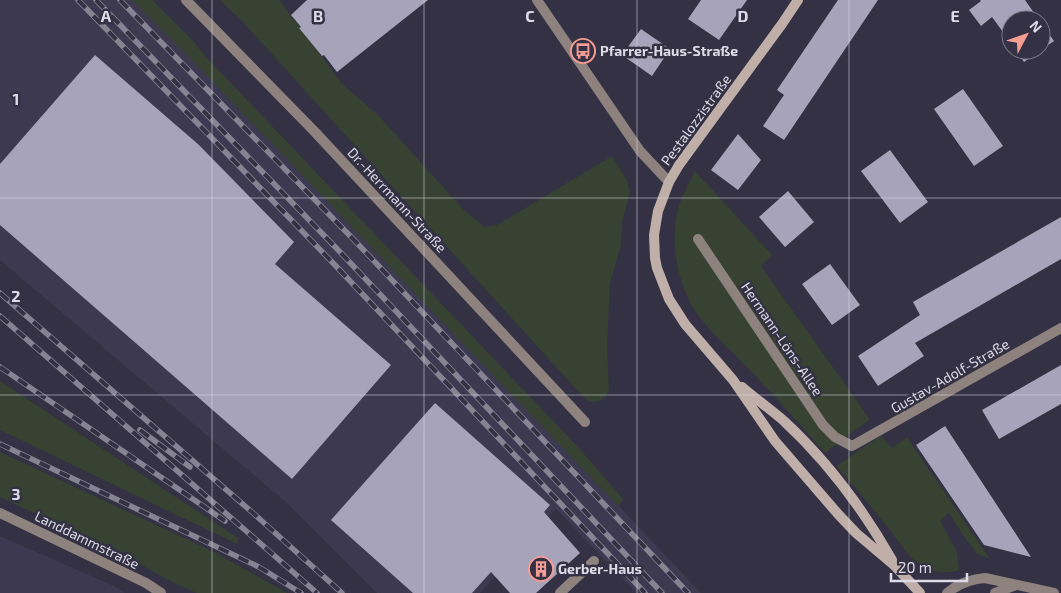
<svg xmlns="http://www.w3.org/2000/svg" width="1061" height="593" font-family="'Exo 2',sans-serif">
<style>
.built{fill:#3c3951}
.green{fill:#374232}
.building{fill:#a6a3ba}
.lines{fill:none;stroke-linecap:round;stroke-linejoin:round}
.street{stroke:#8d827e;stroke-width:10}
.secondary{stroke:#c0aea9;stroke-width:10}
.rail-casing{stroke:#868493;stroke-width:5.5}
.rail{stroke:#333143;stroke-width:4;stroke-dasharray:11;stroke-linecap:butt}
.grid{fill:none;stroke:#dddbe7;stroke-width:1;stroke-opacity:0.55}
.labels{text-anchor:middle;stroke-width:5;stroke-linejoin:round;paint-order:stroke}
.poi-label{font-size:14px;font-weight:bold;fill:#dddbe7;stroke:#333143;text-anchor:start}
.street-label{font-size:14px;fill:#dddbe7;stroke:#333143}
.grid-label{font-size:16px;text-anchor:middle;font-weight:bold;fill:#dddbe7;stroke:#333143;stroke-width:5;stroke-linejoin:round;paint-order:stroke}
</style>
<rect width="100%" height="100%" fill="#333143"/>
<path class="built" d="M 0,0 L 152,0 L 193,41 L 205,56 L 576,445 L 623,499 L 619,506 L 701,593 L 636,593 L 556,509 L 480,593 L 377,593 L 288,504 L 0,260 Z
M 0,536 L 114,586 L 125,593 L 0,593 Z"/>
<path class="green" d="M 132,0 L 152,0 L 193,41 L 205,56 L 576,445 L 623,499 L 618,506 L 193,61 Z
M 220,0 L 279,0 L 343,85 L 378,115 L 463,209 L 484,227 L 497,225 L 612,156 L 627,180 L 630,192 L 622,222 L 621,245 L 610,283 L 607,344 L 609,390 L 605,397 L 600,401 L 591,402 L 585,399 L 243,22 Z
M 695,171 L 772,255 L 761,266 L 869,418 L 869,420 L 825,453 C 800,424 774,396 748,368 C 730,349 708,331 694,309 C 677,282 670,241 678,209 C 682,195 688,184 695,171 Z
M 0,381 L 238,538 L 237,544 L 0,430 Z
M 879,437 L 882,437 L 892,448 L 907,437 L 990,559 L 977,554 L 963,535 L 949,513 L 940,521 L 957,552 L 959,570 C 946,575 931,572 919,564 C 907,556 898,540 889,529 C 872,507 854,487 836,466 Z
M 0,452 L 216,553 L 287,593 L 197,593 L 172,582 L 129,558 L 0,497 Z"/>
<path class="building" d="M 307,0 L 428,0 L 337,72 L 324,55 L 322,56 L 299,28 L 301,27 L 291,15 Z
M 701,0 L 747,0 L 719,40 L 688,19 Z
M 838,0 L 878,0 L 784,140 L 763,126 L 784,95 L 777,90 Z
M 980,0 L 1025,0 L 1039,20 L 1011,20 L 1011,43 L 992,17 L 981,26 L 969,10 L 981,1 Z
M 1041,23 L 1054,41 L 1024,62 L 1016,50 L 1041,50 Z
M 641,29 L 670,49 L 652,76 L 622,55 Z
M 95,55 L 199,145 L 294,242 L 275,264 L 391,365 L 292,479 L 0,225 L 0,164 Z
M 963,89 L 1003,146 L 974,166 L 934,109 Z
M 738,134 L 761,160 L 738,190 L 711,170 Z
M 890,150 L 928,202 L 900,223 L 861,171 Z
M 788,191 L 814,222 L 785,247 L 759,217 Z
M 1061,217 L 1061,259 L 915,343 L 924,356 L 878,386 L 858,356 L 920,315 L 913,302 Z
M 830,264 L 860,305 L 832,325 L 802,284 Z
M 1061,365 L 1061,404 L 999,439 L 982,410 Z
M 435,403 L 550,505 L 544,512 L 580,553 L 536,593 L 510,593 L 491,572 L 472,593 L 413,593 L 331,520 Z
M 945,426 L 989,493 L 1031,557 L 984,545 L 916,445 Z"/>
<g class="lines">
<path class="street" d="M 186,0 L 315,132 L 585,422
M 537,0 L 640,151 L 669,182
M 698,239 L 823,425 L 835,437 L 852,446 L 1061,328
M 0,513 L 146,583 L 161,593
M 560,593 L 594,561
M 947,593 C 958,584 971,579 985,578 L 1054,593
M 995,593 L 1016,585"/>
<path class="secondary" d="M 798,0 L 782,24 L 679,165 L 669,182 L 658,211 L 654,235 L 655,258 L 657,268 L 669,299 L 685,324 L 733,380 L 775,441 L 838,514 L 856,533 L 895,566 L 920,593
M 742,387 C 756,399 770,409 784,421 C 827,461 863,509 892,560"/>
<defs>
<path id="rail" d="M 78,0 L 334,264 L 645,593
M 96,0 L 342,254 L 662,593
M 120,0 L 356,242 L 688,593
M 0,293 L 253,513 L 342,593
M 0,316 L 317,593
M 0,367 L 225,521
M 140,430 L 190,467
M 0,444 L 259,567 L 301,593"/>
</defs>
<use href="#rail" class="rail-casing"/>
<use href="#rail" class="rail"/>
</g>
<path class="grid" d="M 212,0 L 212,593M 424,0 L 424,593M 637,0 L 637,593M 849,0 L 849,593M 0,198 L 1061,198M 0,395 L 1061,395"/>
<defs>
<symbol id="bus-ring" viewBox="-11 -11 22 22"><circle r="9.5" fill="#333143" stroke="#f59c93" stroke-width="1.5"/><path d="M-5-6H5V4H4V6H2V4H-2V6H-4V4H-5ZM-3.5-4V0h7V-4ZM-3.5 1.2v1.5H-2V1.2ZM2 1.2v1.5H3.5V1.2Z" fill="#f59c93"/></symbol>
<symbol id="building-ring" viewBox="-11 -11 22 22"><circle r="9.5" fill="#333143" stroke="#f59c93" stroke-width="1.5"/><path d="M-4-6H4V6H1V3H-1V6H-4ZM-2.5-4.3h1.7v1.8h-1.7ZM.8-4.3h1.7v1.8H.8ZM-2.5-1h1.7V.8h-1.7ZM.8-1h1.7V.8H.8Z" fill="#f59c93"/></symbol>
</defs>
<g fill-rule="evenodd">
<use href="#bus-ring" x="569" y="37" width="28" height="28"/>
<use href="#building-ring" x="527" y="555" width="28" height="28"/>
</g>
<g class="labels">
<g class="poi-label">
<text x="600" y="56">Pfarrer-Haus-Straße</text>
<text x="558" y="574">Gerber-Haus</text>
</g>
<g class="street-label">
<text transform="translate(696 120) rotate(-54)" y="5">Pestalozzistraße</text>
<text transform="translate(397 200) rotate(47)" y="5">Dr.-Herrmann-Straße</text>
<text transform="translate(782 339) rotate(56)" y="5">Hermann-Löns-Allee</text>
<text transform="translate(950 376) rotate(-30)" y="5">Gustav-Adolf-Straße</text>
<text transform="translate(87 540) rotate(26)" y="5">Landdammstraße</text>
</g>
</g>
<g class="grid-label">
<text x="106" y="22">A</text>
<text x="318" y="22">B</text>
<text x="530" y="22">C</text>
<text x="743" y="22">D</text>
<text x="955" y="22">E</text>
<text x="16" y="105">1</text>
<text x="16" y="302">2</text>
<text x="16" y="500">3</text>
</g>
<g transform="translate(1026 35) rotate(49)"><circle r="24" fill="#333143" stroke="#777585"/>
<path d="M0-4L9 19L0 12L-9 19Z" fill="#f59c93"/>
<text y="-8" font-size="14" font-weight="bold" text-anchor="middle" fill="#dddbe7">N</text>
</g>
<path d="M891 573v8h76v-8" fill="none" stroke="#dddbe7" stroke-width="2.5"/>
<text x="898" y="573" font-size="15" fill="#dddbe7" stroke="#333143" stroke-width="4" paint-order="stroke">20 m</text>
</svg>
